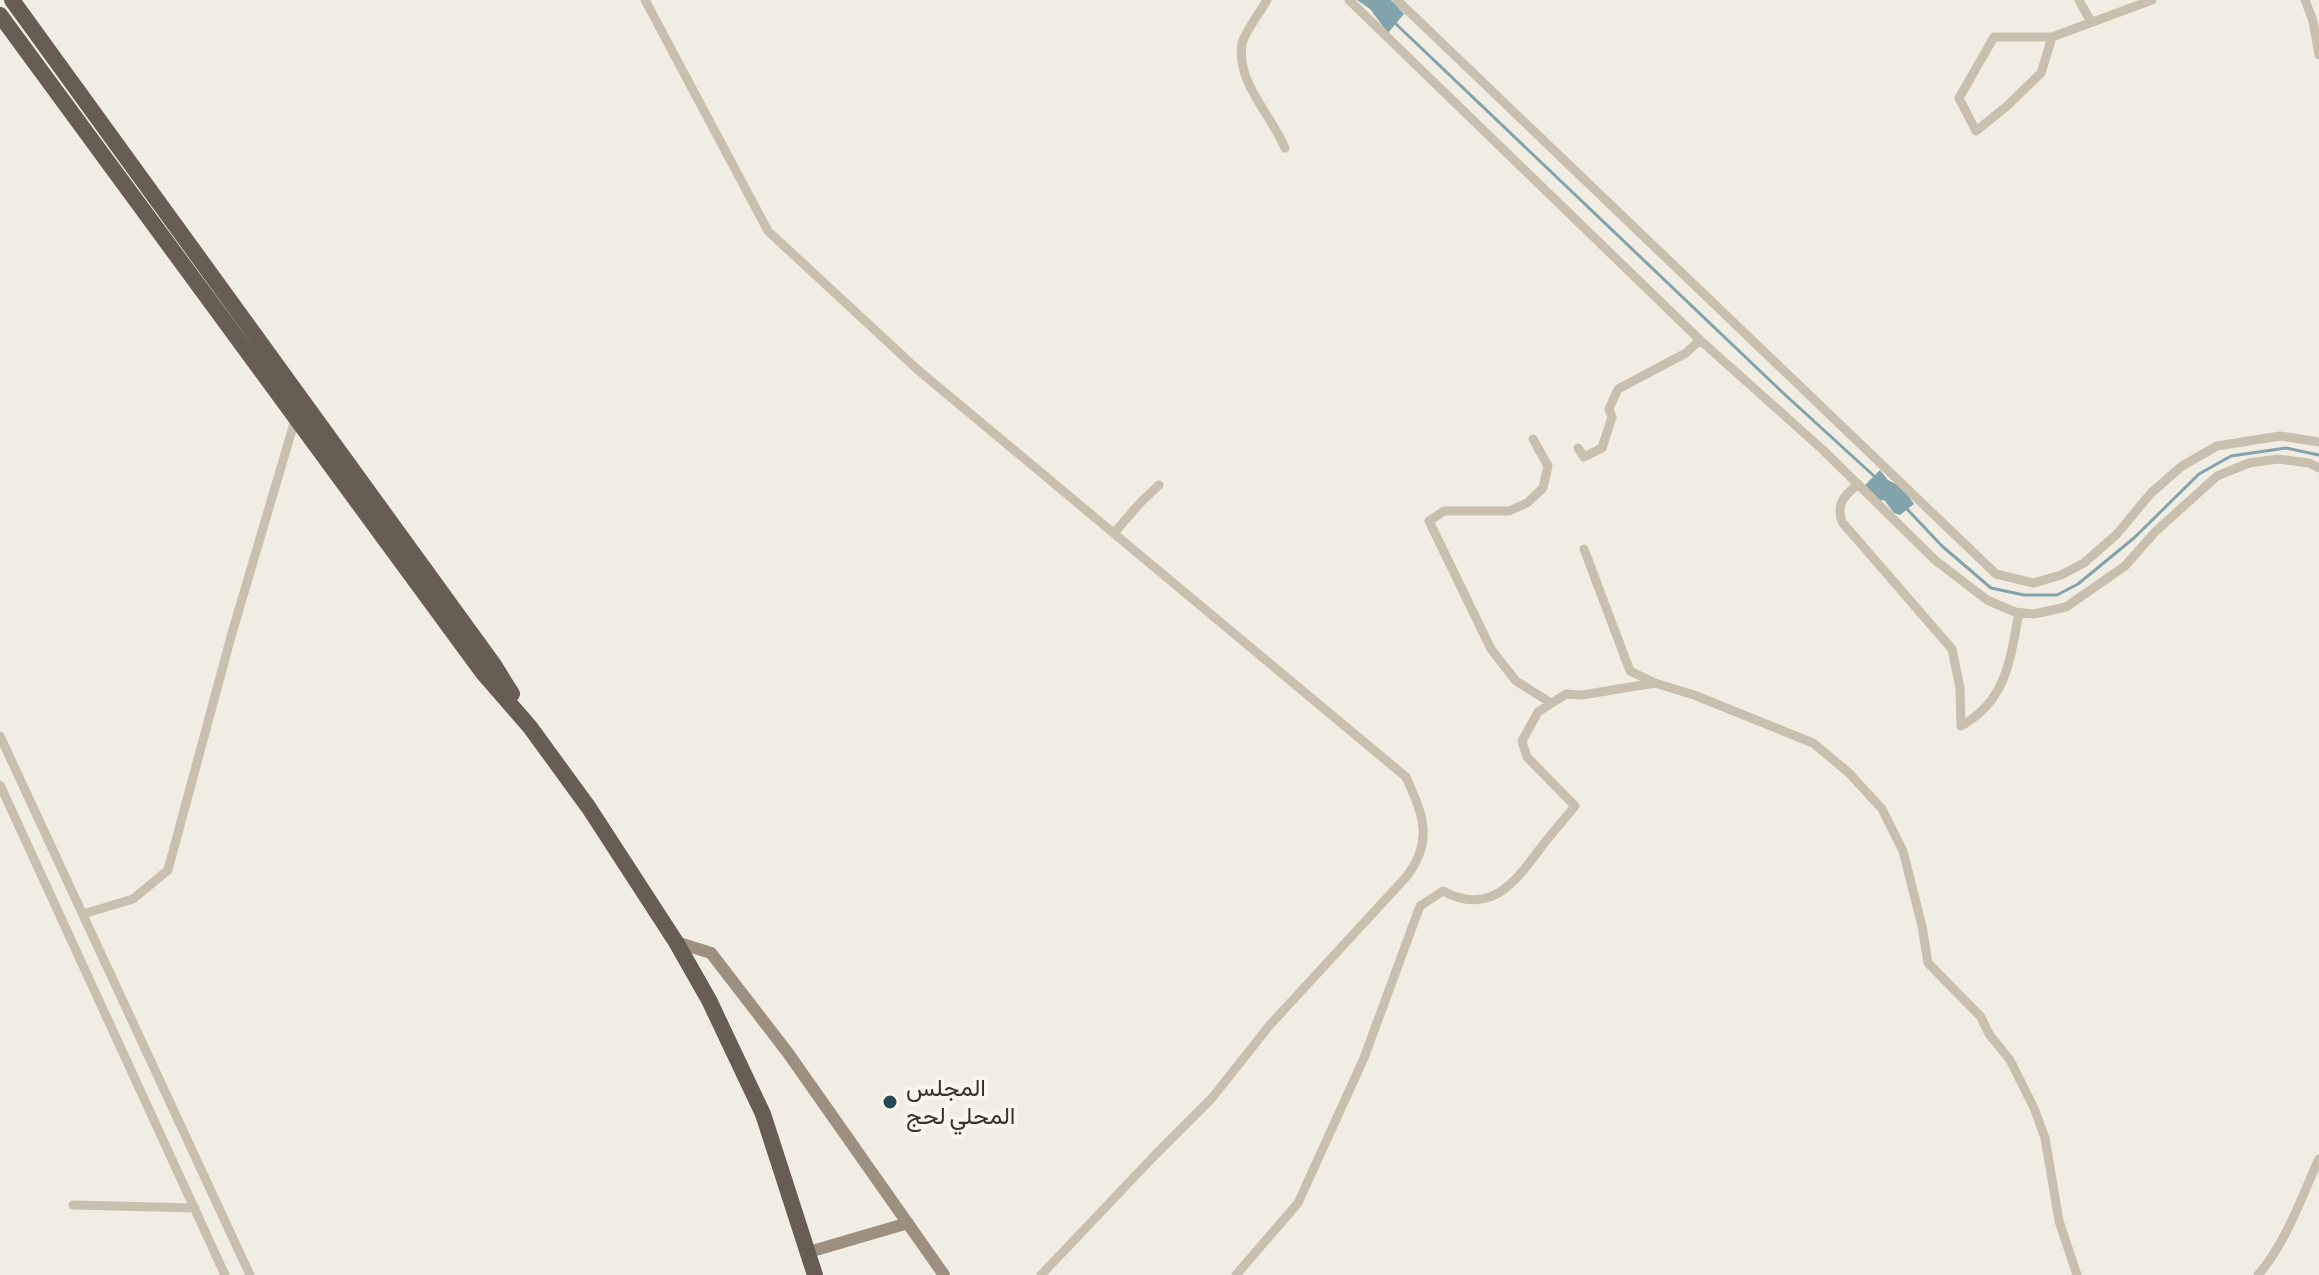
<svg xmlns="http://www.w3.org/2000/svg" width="2319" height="1275" font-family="'Sofia Sans Condensed',Vazirmatn,sans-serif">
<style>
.water{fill:#83a3ac}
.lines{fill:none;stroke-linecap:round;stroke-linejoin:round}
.stream{stroke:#83a3ac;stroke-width:3}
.minor{stroke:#c9bfae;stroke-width:9}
.secondary{stroke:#9c8f80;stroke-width:12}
.trunk{stroke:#685d52;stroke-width:16}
.poi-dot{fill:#254a56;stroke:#f9f6ee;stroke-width:3}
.labels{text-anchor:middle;stroke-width:8;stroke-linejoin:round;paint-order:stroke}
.poi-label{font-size:24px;fill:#38322c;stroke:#f9f6ee;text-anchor:start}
</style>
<rect width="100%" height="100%" fill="#f1ede2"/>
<path class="water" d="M 1357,0 L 1391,0 L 1404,14 L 1388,33 L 1370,9 Z
M 1880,470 L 1888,480 L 1902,487 L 1914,504 L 1900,515 L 1894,513 L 1884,500 L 1878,501 L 1865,485 Z"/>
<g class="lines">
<path class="stream" d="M 1396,24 L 1781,391 L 1874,476
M 1907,509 L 1942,546 L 1991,588 L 2024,595 L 2057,595 L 2078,584 L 2134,538 L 2199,474 L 2231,456 L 2286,448 L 2319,455"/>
<path class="minor" d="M 645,0 L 768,231 L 918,370 L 1406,777 C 1423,815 1434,840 1407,876 L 1269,1026 L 1212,1098 L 1156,1154 L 1041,1275
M 1267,0 C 1261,11 1244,33 1242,44 C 1236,83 1271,114 1285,148
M 1349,0 L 1700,340 L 1823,450 L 1935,560 L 1987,600 L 2015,612 L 2034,614 L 2066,607 L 2125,566 L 2155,532 L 2217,476 L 2249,463 L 2278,459 L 2309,463 L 2319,468
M 1397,0 L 1996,574 L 2034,583 L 2061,575 L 2084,563 L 2117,534 L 2151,493 L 2182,466 L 2217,446 L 2280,436 L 2319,442
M 2079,0 L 2091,22
M 2305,0 L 2313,21 L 2319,55
M 2052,37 L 2041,73 L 2007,106 L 1976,131 L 1959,98 L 1994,37 L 2052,37 L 2152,0
M 1533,439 L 1548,466 L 1543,488 L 1527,503 L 1509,511 L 1444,511 L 1429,521 L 1491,649 L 1516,681 L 1551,703
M 1578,448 L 1584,457 L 1602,448 L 1612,417 L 1609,409 L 1618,389 L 1686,353 L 1700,340
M 1858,484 C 1844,496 1836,503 1842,522 L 1952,649 L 1960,688 L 1961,726 C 2007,701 2010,659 2019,613
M 1114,533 L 1141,502 L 1159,485
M 1584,549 L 1630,671 L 1655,683
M 0,736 L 250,1275
M 0,785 L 225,1275
M 83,914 L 133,899 L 168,870 L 232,633 L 295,420
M 73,1205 L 195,1208
M 1236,1275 L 1298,1203 L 1364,1058 L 1420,906 L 1443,891 C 1489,916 1514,884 1539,850 C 1550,835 1563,821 1575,806 L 1527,757 L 1522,741 L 1538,712 L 1566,694 L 1582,695 L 1655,683 L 1694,695 L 1813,743 L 1849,773 L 1882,809 L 1903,851 L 1922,926 L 1928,963 L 1981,1017 L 1989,1034 L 2010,1060 L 2034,1108 L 2045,1138 L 2059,1221 L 2077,1275
M 2258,1275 C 2286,1243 2301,1198 2319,1159"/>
<path class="secondary" d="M 676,942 L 711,953 L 788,1053 L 944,1275
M 809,1252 L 908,1223"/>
<path class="trunk" d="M 12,0 L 494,665 L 512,694
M 0,15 L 483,673 L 530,727 L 589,808 L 676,942 L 709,1000 L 763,1114 L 815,1275"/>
</g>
<circle class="poi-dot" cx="890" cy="1102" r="8"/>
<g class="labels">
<g class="poi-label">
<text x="906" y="1096">المجلس<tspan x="906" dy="28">المحلي لحج</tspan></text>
</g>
</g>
</svg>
